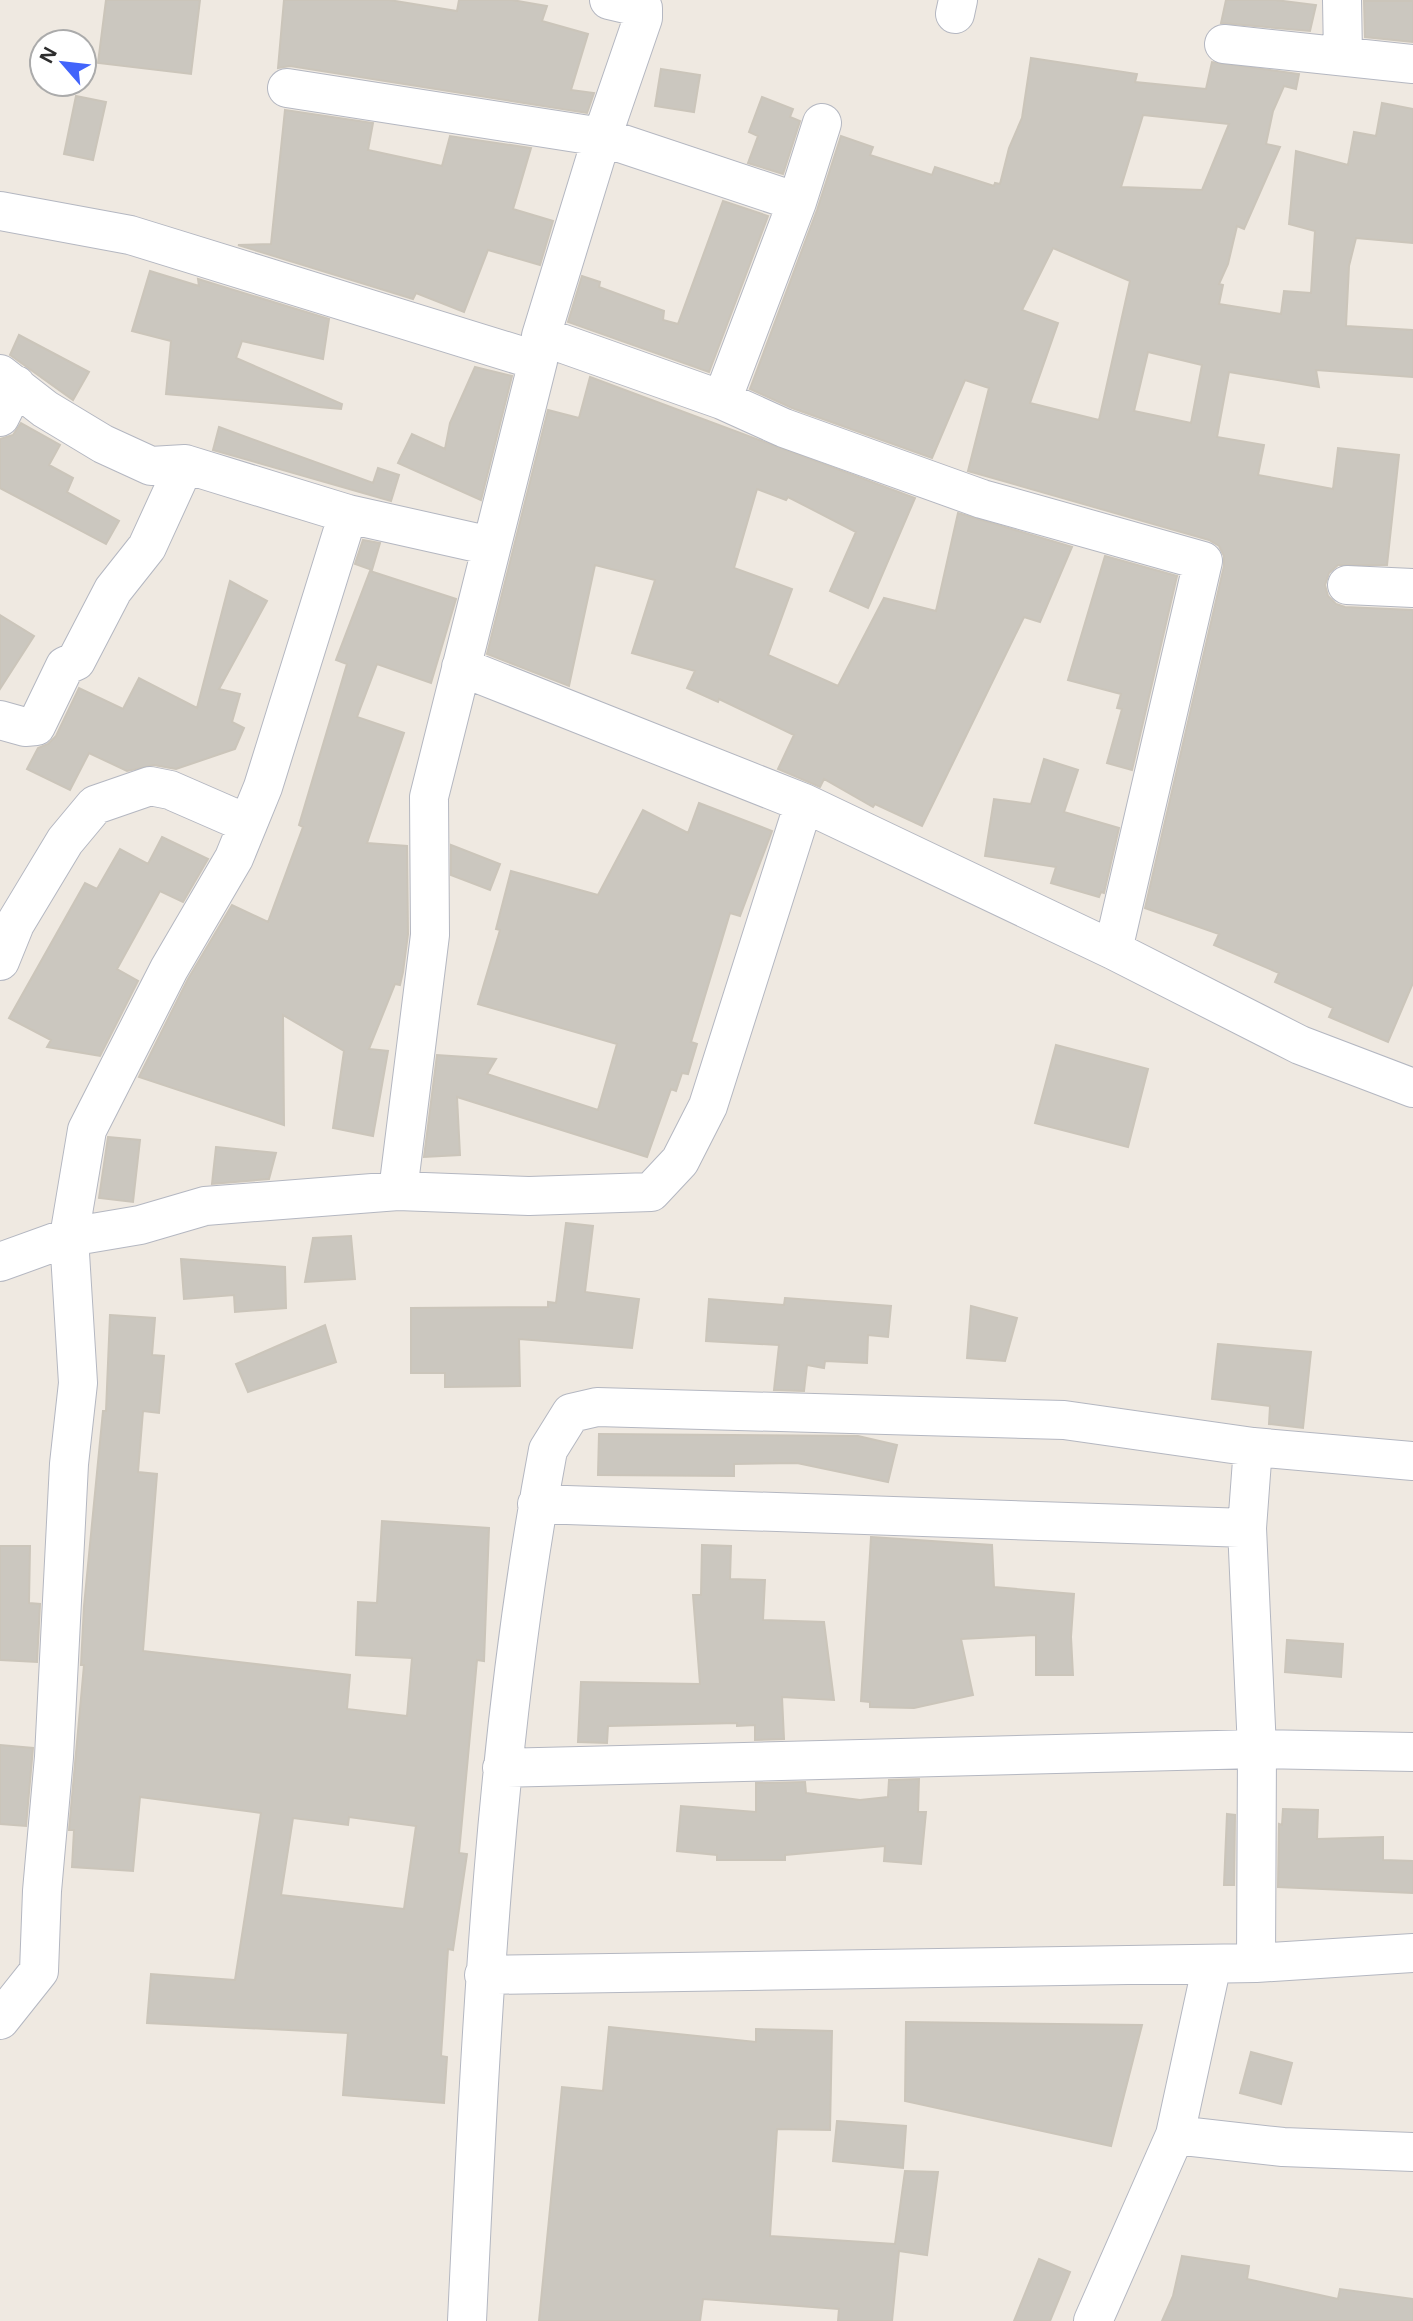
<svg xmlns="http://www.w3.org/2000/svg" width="1413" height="2321" font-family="'Open Sans',sans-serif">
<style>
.building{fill:#cbc7bf;stroke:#cbc5ba;stroke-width:2;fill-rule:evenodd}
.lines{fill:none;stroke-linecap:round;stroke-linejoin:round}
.minor-casing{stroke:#b4b7c1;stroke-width:40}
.minor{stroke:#fff;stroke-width:38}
</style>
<rect width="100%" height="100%" fill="#efe9e1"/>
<path class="building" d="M 106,0 L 200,0 L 191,74 L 98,63 Z
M 284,0 L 389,0 L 457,11 L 459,0 L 512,0 L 547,6 L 542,21 L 588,34 L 571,90 L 594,93 L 587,113 L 290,66 L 278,68 Z
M 1226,0 L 1275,0 L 1316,5 L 1310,31 L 1221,23 Z
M 1364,1 L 1413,1 L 1413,42 L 1365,37 Z
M 1031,58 L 1137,74 L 1135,82 L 1206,89 L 1212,62 L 1299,74 L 1296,89 L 1284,86 L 1273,111 L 1266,144 L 1280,147 L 1244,229 L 1237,226 L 1228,264 L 1219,284 L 1223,285 L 1219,304 L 1281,314 L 1284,291 L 1311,293 L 1315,231 L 1289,224 L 1296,151 L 1348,165 L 1354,132 L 1376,136 L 1382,103 L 1413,109 L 1413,243 L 1356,238 L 1349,266 L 1346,326 L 1413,330 L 1413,377 L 1316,370 L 1319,387 L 1229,372 L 1217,437 L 1264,445 L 1258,475 L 1333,489 L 1338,448 L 1399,455 L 1387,565 L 1338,565 L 1329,573 L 1325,585 L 1328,596 L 1336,604 L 1345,607 L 1413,610 L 1413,983 L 1388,1042 L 1329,1017 L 1333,1008 L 1275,982 L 1279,973 L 1214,945 L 1219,934 L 1145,908 L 1224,566 L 1224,556 L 1219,546 L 1209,540 L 968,471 L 989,388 L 965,380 L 932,458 L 792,408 L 750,389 L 817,210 L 841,136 L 873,147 L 870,155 L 932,175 L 935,167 L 994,186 L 995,183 L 1000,184 L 1009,148 L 1022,118 ZM 1143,115 L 1229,124 L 1202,190 L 1121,187 ZM 1053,248 L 1130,281 L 1099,420 L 1030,403 L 1058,323 L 1022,310 ZM 1148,352 L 1202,365 L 1191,423 L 1134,411 Z
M 661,69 L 700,75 L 694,112 L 655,106 Z
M 76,96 L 106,102 L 93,160 L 64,154 Z
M 762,97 L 793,109 L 790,117 L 800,121 L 783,174 L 748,163 L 758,136 L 749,132 Z
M 285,110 L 373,123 L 368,150 L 442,166 L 450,136 L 531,148 L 513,209 L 553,221 L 540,265 L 488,250 L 464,312 L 416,293 L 413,299 L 238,245 L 271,244 Z
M 723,201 L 768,216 L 709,372 L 568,322 L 582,276 L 600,282 L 599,287 L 664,311 L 663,320 L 678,324 Z
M 150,271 L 199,286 L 198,279 L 329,319 L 323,359 L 242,341 L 236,358 L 342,404 L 341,409 L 166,394 L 171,341 L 132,331 Z
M 19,335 L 89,372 L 73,400 L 10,355 Z
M 475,367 L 512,376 L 481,500 L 398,463 L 412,434 L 445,449 L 450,423 Z
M 590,377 L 915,498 L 868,608 L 830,591 L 856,532 L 788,497 L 786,500 L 757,489 L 734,568 L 792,589 L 768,655 L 838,686 L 884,598 L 936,611 L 958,513 L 1072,547 L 1040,622 L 1024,617 L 922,826 L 875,804 L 873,807 L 824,779 L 820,787 L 778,769 L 794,735 L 719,699 L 718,702 L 687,688 L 695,671 L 632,653 L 655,580 L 595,565 L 569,686 L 487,654 L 548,410 L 579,418 Z
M 21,423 L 60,445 L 49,465 L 73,478 L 67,492 L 119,521 L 106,544 L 0,488 L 0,439 L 13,435 Z
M 219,427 L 373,483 L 378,468 L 399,475 L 391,501 L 213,450 Z
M 363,540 L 380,543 L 372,570 L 355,564 Z
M 1105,556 L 1177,576 L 1132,770 L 1107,763 L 1122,709 L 1117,708 L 1121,694 L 1068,680 Z
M 370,571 L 456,599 L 431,683 L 377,664 L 357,717 L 404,733 L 367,843 L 407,846 L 408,934 L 403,972 L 400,985 L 395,984 L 369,1049 L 388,1051 L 373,1136 L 333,1128 L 344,1051 L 283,1015 L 284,1125 L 139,1077 L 188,979 L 232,905 L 268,922 L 303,827 L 299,825 L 347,664 L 336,660 Z
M 230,581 L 267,601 L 219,689 L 240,694 L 232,722 L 244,728 L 235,749 L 176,769 L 154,765 L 127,771 L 89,753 L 70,790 L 27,769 L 38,748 L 48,744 L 56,736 L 79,688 L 123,709 L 139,678 L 197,708 Z
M 0,615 L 34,636 L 0,689 Z
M 1044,759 L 1078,770 L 1064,812 L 1119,828 L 1104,893 L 1101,892 L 1099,897 L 1051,883 L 1056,867 L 985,856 L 994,799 L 1031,804 Z
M 699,803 L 772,831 L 740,916 L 730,913 L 691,1042 L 697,1044 L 688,1074 L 682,1073 L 676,1091 L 671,1089 L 647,1157 L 457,1097 L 460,1155 L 424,1157 L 437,1055 L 496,1059 L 487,1074 L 598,1110 L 617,1044 L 478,1004 L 500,930 L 496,929 L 511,871 L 598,895 L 643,810 L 688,833 Z
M 162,837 L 208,859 L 183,902 L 160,891 L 117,969 L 138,981 L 100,1056 L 47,1047 L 51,1040 L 9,1018 L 85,883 L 97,889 L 120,849 L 148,864 Z
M 451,845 L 500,864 L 490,890 L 451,875 Z
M 1056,1045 L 1148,1069 L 1128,1147 L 1035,1123 Z
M 108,1137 L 140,1140 L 133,1202 L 99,1198 Z
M 216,1147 L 276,1153 L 269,1179 L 212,1184 Z
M 566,1223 L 593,1226 L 585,1292 L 639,1299 L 632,1348 L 519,1339 L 520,1386 L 445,1387 L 445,1373 L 411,1373 L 411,1308 L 548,1307 L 548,1302 L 556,1303 Z
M 351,1236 L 355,1279 L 305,1282 L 313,1238 Z
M 181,1259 L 285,1267 L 286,1308 L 235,1312 L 234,1295 L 184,1299 Z
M 785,1298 L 891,1306 L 888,1337 L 868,1335 L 867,1363 L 825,1361 L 824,1368 L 807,1365 L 804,1391 L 774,1390 L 779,1345 L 706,1341 L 709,1299 L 784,1305 Z
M 971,1306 L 1017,1318 L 1005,1361 L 967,1358 Z
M 110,1315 L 155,1318 L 152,1355 L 164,1356 L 159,1413 L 143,1411 L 138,1472 L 157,1474 L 143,1651 L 350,1675 L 347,1709 L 407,1716 L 412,1658 L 356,1655 L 358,1602 L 377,1603 L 382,1521 L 489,1528 L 484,1661 L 477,1660 L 459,1853 L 467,1854 L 453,1950 L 448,1949 L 441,2056 L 447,2057 L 444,2103 L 343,2095 L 348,2033 L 147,2023 L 151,1974 L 235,1980 L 261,1813 L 140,1797 L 133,1871 L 72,1867 L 74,1830 L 69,1830 L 84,1665 L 81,1665 L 84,1606 L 103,1411 L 106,1411 ZM 349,1817 L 416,1826 L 404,1909 L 281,1895 L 293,1818 L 348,1825 Z
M 325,1325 L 336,1362 L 248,1392 L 236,1364 Z
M 1218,1344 L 1311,1352 L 1303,1428 L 1269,1424 L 1270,1406 L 1212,1399 Z
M 599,1434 L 858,1436 L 897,1445 L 888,1482 L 797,1463 L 734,1464 L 734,1476 L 598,1475 Z
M 871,1537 L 992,1545 L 994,1587 L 1074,1594 L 1071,1637 L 1073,1675 L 1036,1675 L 1036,1635 L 961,1639 L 973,1695 L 914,1708 L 870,1707 L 870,1702 L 861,1701 Z
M 702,1545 L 731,1546 L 730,1579 L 765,1580 L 763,1620 L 824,1622 L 834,1700 L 782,1697 L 784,1739 L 755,1740 L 755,1725 L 737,1726 L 737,1723 L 608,1726 L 607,1743 L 578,1742 L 581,1682 L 700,1684 L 693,1595 L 701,1595 Z
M 0,1546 L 30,1546 L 29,1603 L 40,1604 L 37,1662 L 0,1660 Z
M 1287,1640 L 1343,1644 L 1341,1677 L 1285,1672 Z
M 0,1745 L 33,1748 L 26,1826 L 0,1824 Z
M 919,1779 L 918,1812 L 926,1812 L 921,1864 L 884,1861 L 885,1846 L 785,1855 L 785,1860 L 717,1860 L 717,1855 L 677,1851 L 681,1806 L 756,1812 L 756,1783 L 805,1782 L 806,1793 L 860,1800 L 888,1797 L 889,1780 Z
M 1283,1809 L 1318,1810 L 1317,1839 L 1383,1837 L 1383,1860 L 1413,1861 L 1413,1893 L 1278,1887 L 1279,1824 L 1282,1825 Z
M 1227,1814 L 1235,1815 L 1234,1885 L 1224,1885 Z
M 906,2022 L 1142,2025 L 1111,2146 L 905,2101 Z
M 609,2027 L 756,2042 L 756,2029 L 832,2031 L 830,2130 L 777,2129 L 770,2236 L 895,2244 L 905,2171 L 938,2172 L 927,2255 L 899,2251 L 892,2321 L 838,2321 L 839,2309 L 703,2299 L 700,2321 L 539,2321 L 562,2087 L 603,2091 Z
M 1251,2052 L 1292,2063 L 1281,2104 L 1240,2093 Z
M 837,2121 L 906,2126 L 903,2168 L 833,2161 Z
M 1182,2256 L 1249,2266 L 1247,2279 L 1338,2299 L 1340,2289 L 1413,2299 L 1413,2321 L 1162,2321 L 1173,2296 Z
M 1039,2259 L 1070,2272 L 1050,2321 L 1014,2321 Z"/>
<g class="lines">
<defs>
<path id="minor" d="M 1342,0 L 1343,55
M 955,14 L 958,0
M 1224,44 L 1413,64
M 287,88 L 602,137 L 643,18 L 643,8 L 609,0
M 0,211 L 130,235 L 538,361
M 541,336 L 722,400 L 784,428 L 982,499 L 1203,561 L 1113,950
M 0,374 L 45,409 L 103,444 L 151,466 L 185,464 L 348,514 L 491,546
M 722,400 L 797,202 L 822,123
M 0,417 L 16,385
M 1347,585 L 1413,588
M 461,667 L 804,803 L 1113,950 L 1300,1045 L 1413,1088
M 0,720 L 25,727 L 36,726 L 65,666 L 76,661 L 113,590 L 147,547 L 185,464
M 0,961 L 15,924 L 65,841 L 95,805 L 150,786 L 170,790 L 248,824
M 398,1191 L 430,935 L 429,797 L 538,361 L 541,336 L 602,137 L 797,202
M 0,1262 L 69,1237 L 140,1225 L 205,1206 L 398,1191 L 529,1196 L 651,1192 L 680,1161 L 708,1106 L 804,803
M 1253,1447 L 1247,1528 L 1257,1749 L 1256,1963
M 537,1504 L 1247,1528
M 502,1768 L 1257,1749 L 1413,1752
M 484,1975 L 1256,1963 L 1413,1953
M 0,2020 L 39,1971 L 42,1891 L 54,1757 L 69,1464 L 78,1383 L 69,1237 L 87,1130 L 169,969 L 234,858 L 263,787 L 348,514
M 1175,2135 L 1283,2147 L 1413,2152
M 467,2321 C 481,2029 494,1737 548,1450 L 571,1413 L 597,1407 L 1064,1420 L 1253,1447 L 1413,1461
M 1093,2321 L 1175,2135 L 1212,1964"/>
</defs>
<use href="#minor" class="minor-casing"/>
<use href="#minor" class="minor"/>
</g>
<g transform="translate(63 63) rotate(298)"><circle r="33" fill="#ffffff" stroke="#ababab" stroke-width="2"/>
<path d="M0-5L12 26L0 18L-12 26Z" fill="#4264fb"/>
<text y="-10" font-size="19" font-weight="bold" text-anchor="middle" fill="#2e2e2e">N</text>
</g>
</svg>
